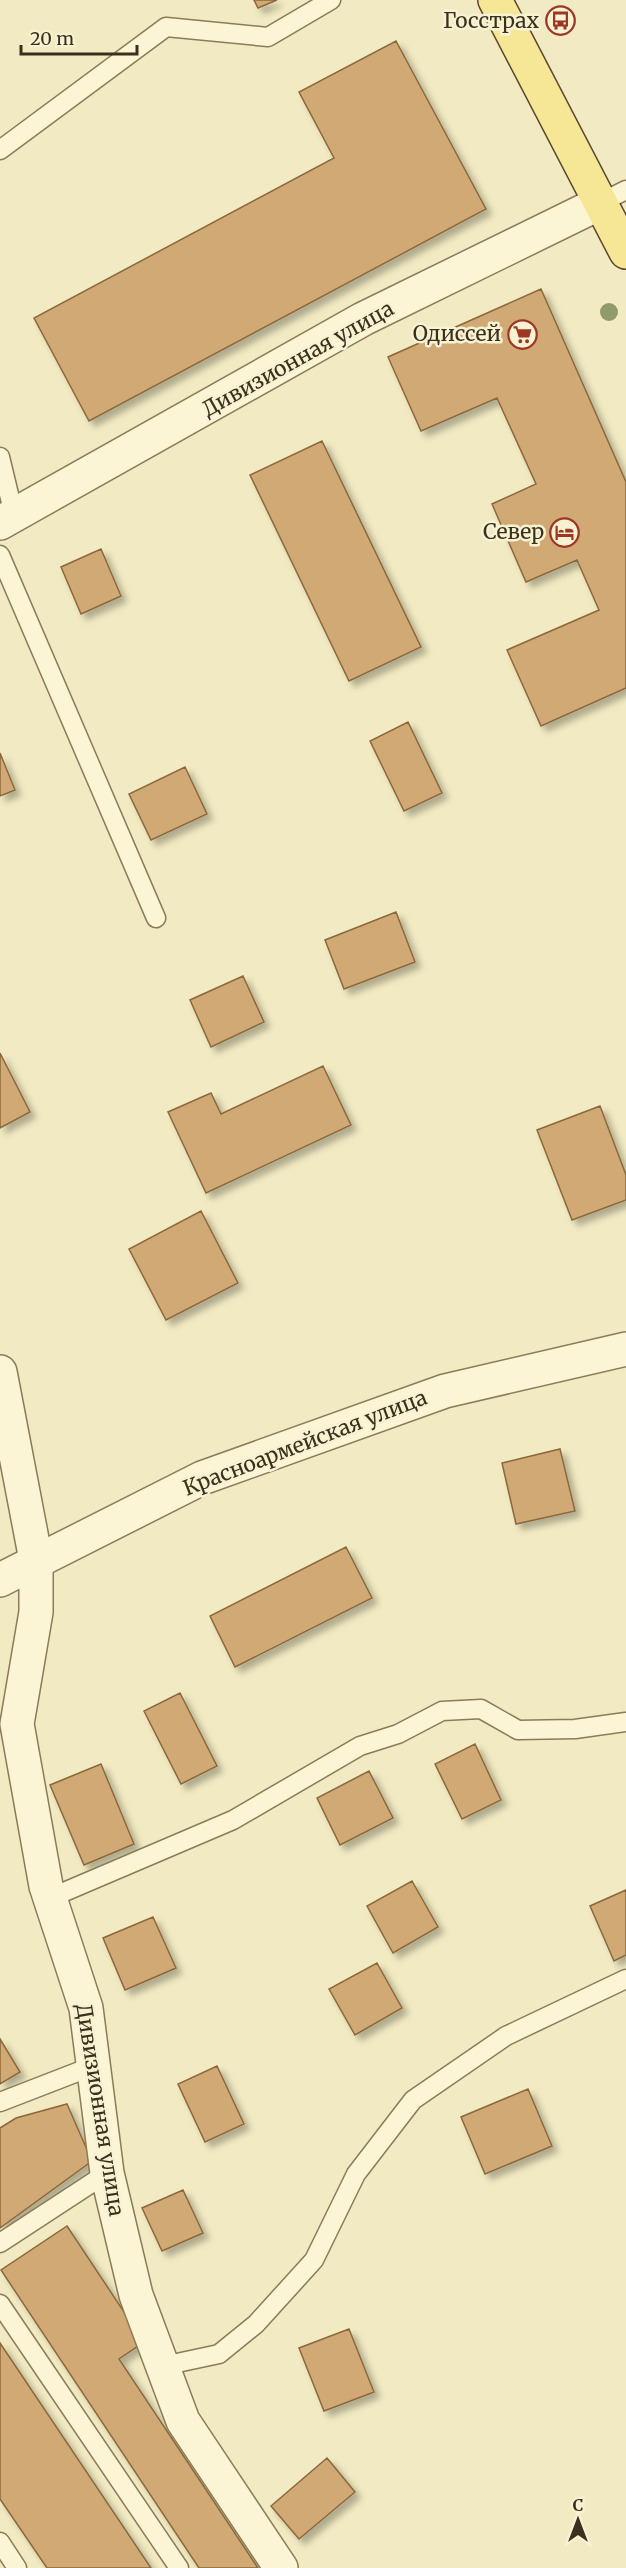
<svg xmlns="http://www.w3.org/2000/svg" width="626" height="2568" font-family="Merriweather,serif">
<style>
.building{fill:#d1a975;stroke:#8c683c;stroke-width:1.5;filter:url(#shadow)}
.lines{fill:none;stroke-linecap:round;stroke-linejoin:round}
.service-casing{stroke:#8b7b58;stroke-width:21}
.minor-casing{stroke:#8b7b58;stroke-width:36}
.tertiary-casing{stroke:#8b7b58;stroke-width:36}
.primary-casing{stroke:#59482c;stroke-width:36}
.service{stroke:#fbf5d5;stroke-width:18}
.minor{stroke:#fbf5d5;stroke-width:33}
.tertiary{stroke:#fbf5d5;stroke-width:33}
.primary{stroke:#f6e797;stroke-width:33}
.tree{fill:#919a6a}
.labels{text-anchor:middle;stroke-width:5;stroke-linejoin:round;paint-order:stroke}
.poi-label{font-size:21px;fill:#3a301d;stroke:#f7f2d2;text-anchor:end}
.street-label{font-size:21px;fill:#3a301d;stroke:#f7f2d2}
</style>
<defs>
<filter id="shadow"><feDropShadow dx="5.5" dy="5.5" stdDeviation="3" flood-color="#0004"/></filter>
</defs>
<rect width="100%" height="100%" fill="#f1eac2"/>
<path class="building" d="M 254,0 L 277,0 L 258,8 Z
M 396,41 L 486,209 L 89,421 L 34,318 L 334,158 L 299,92 Z
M 541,289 L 626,482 L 626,688 L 541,726 L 507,650 L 599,610 L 577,560 L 526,582 L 492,504 L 536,484 L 497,398 L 421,431 L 388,357 Z
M 322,441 L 421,647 L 349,681 L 250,475 Z
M 101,549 L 121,596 L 81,614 L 61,567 Z
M 408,722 L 442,793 L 404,811 L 370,741 Z
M 0,753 L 15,790 L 0,796 Z
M 185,767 L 207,814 L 151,840 L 129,794 Z
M 396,912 L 415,962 L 344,989 L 325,940 Z
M 243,976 L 264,1022 L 211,1047 L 190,1000 Z
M 0,1053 L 30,1112 L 0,1128 Z
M 323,1066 L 351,1125 L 206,1193 L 168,1112 L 211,1093 L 221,1114 Z
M 600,1106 L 626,1175 L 626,1200 L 572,1220 L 537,1130 Z
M 201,1211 L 238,1283 L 166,1320 L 129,1249 Z
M 560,1449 L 575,1511 L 516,1524 L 502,1463 Z
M 346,1547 L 372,1598 L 235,1667 L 210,1616 Z
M 180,1693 L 217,1766 L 181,1784 L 144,1711 Z
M 475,1744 L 501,1800 L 462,1819 L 435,1764 Z
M 101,1764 L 134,1844 L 84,1865 L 50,1785 Z
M 369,1771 L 393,1818 L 340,1845 L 317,1798 Z
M 412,1881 L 438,1927 L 393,1953 L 367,1906 Z
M 626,1890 L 626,1955 L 614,1961 L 590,1906 Z
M 153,1917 L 176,1968 L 125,1990 L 103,1938 Z
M 377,1963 L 402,2008 L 355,2035 L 329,1989 Z
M 0,2039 L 20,2072 L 0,2084 Z
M 217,2066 L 244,2124 L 205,2142 L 178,2084 Z
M 528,2089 L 552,2146 L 485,2174 L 461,2117 Z
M 67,2104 L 92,2161 L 0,2228 L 0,2128 L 16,2118 Z
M 183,2190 L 203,2233 L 162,2251 L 142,2208 Z
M 67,2226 L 144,2342 L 119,2359 L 258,2568 L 199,2568 L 1,2270 Z
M 349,2329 L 374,2392 L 324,2411 L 299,2348 Z
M 0,2343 L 151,2568 L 47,2568 L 0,2499 Z
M 327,2458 L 355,2492 L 299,2539 L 271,2506 Z"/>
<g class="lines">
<defs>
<path id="service" d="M 0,150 L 166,27 L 268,37 L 331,0
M 600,203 L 626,190
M 0,457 L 14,515
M 0,555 L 156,918
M 50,1898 L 233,1820 L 360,1746 L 398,1734 L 442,1711 L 481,1709 L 518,1730 L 575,1729 L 626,1722
M 0,2102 L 93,2066
M 0,2243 L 107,2173
M 0,2304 L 179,2568
M 163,2366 L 219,2354 L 256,2324 L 314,2260 L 356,2174 L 413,2100 L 506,2036 L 626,1979
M 0,2542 L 17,2568"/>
<path id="minor" d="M 0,523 L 363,319 L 600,203
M 0,1372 L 36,1560 L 36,1612 L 17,1724 L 46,1886 L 86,2008 L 107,2173 L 136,2295 L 183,2421 L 281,2568"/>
<path id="tertiary" d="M 0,1580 L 202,1478 L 445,1391 L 626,1349"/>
<path id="primary" d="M 495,0 L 626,252"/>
</defs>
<use href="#service" class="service-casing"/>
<use href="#minor" class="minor-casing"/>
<use href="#tertiary" class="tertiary-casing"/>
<use href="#primary" class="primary-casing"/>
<use href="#service" class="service"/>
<use href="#minor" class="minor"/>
<use href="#tertiary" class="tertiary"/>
<use href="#primary" class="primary"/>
</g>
<circle class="tree" cx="609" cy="312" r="9"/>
<defs>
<symbol id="bus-ring" viewBox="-11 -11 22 22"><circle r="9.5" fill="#f7f2d2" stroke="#9e3624" stroke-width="1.5"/><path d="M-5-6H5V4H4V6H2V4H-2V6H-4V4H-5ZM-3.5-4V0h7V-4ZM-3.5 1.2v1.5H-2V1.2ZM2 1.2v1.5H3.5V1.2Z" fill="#9e3624"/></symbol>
<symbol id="supermarket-ring" viewBox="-11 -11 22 22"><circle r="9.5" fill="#f7f2d2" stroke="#9e3624" stroke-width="1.5"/><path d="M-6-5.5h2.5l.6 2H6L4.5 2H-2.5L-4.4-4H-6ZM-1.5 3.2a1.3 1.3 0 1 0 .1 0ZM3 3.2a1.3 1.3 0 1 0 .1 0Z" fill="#9e3624"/></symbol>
<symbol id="hotel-ring" viewBox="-11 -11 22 22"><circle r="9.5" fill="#f7f2d2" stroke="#9e3624" stroke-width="1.5"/><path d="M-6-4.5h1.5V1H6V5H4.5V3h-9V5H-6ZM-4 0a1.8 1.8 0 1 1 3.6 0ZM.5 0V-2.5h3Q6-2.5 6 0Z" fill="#9e3624"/></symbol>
</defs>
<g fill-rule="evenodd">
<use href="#bus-ring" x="544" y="4" width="33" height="33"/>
<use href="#supermarket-ring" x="506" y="318" width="33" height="33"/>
<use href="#hotel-ring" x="548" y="516" width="33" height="33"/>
</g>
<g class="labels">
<g class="poi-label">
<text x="539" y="28">Госстрах</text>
<text x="501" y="341">Одиссей</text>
<text x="544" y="539">Север</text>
</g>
<g class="street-label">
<text transform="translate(298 359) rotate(-29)" y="7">Дивизионная улица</text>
<text transform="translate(305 1443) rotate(-21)" y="7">Красноармейская улица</text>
<text transform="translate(100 2110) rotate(81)" y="7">Дивизионная улица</text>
</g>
</g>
<g transform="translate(578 2520)" stroke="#f7f2d2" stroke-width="4.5" paint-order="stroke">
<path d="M0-4.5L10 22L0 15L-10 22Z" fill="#3a301d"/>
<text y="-9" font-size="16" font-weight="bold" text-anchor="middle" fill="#3a301d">С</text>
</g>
<path d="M21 45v9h116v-9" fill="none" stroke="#3a301d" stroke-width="3"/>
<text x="30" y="45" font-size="18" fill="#3a301d" stroke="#f7f2d2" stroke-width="4.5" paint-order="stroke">20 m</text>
</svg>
